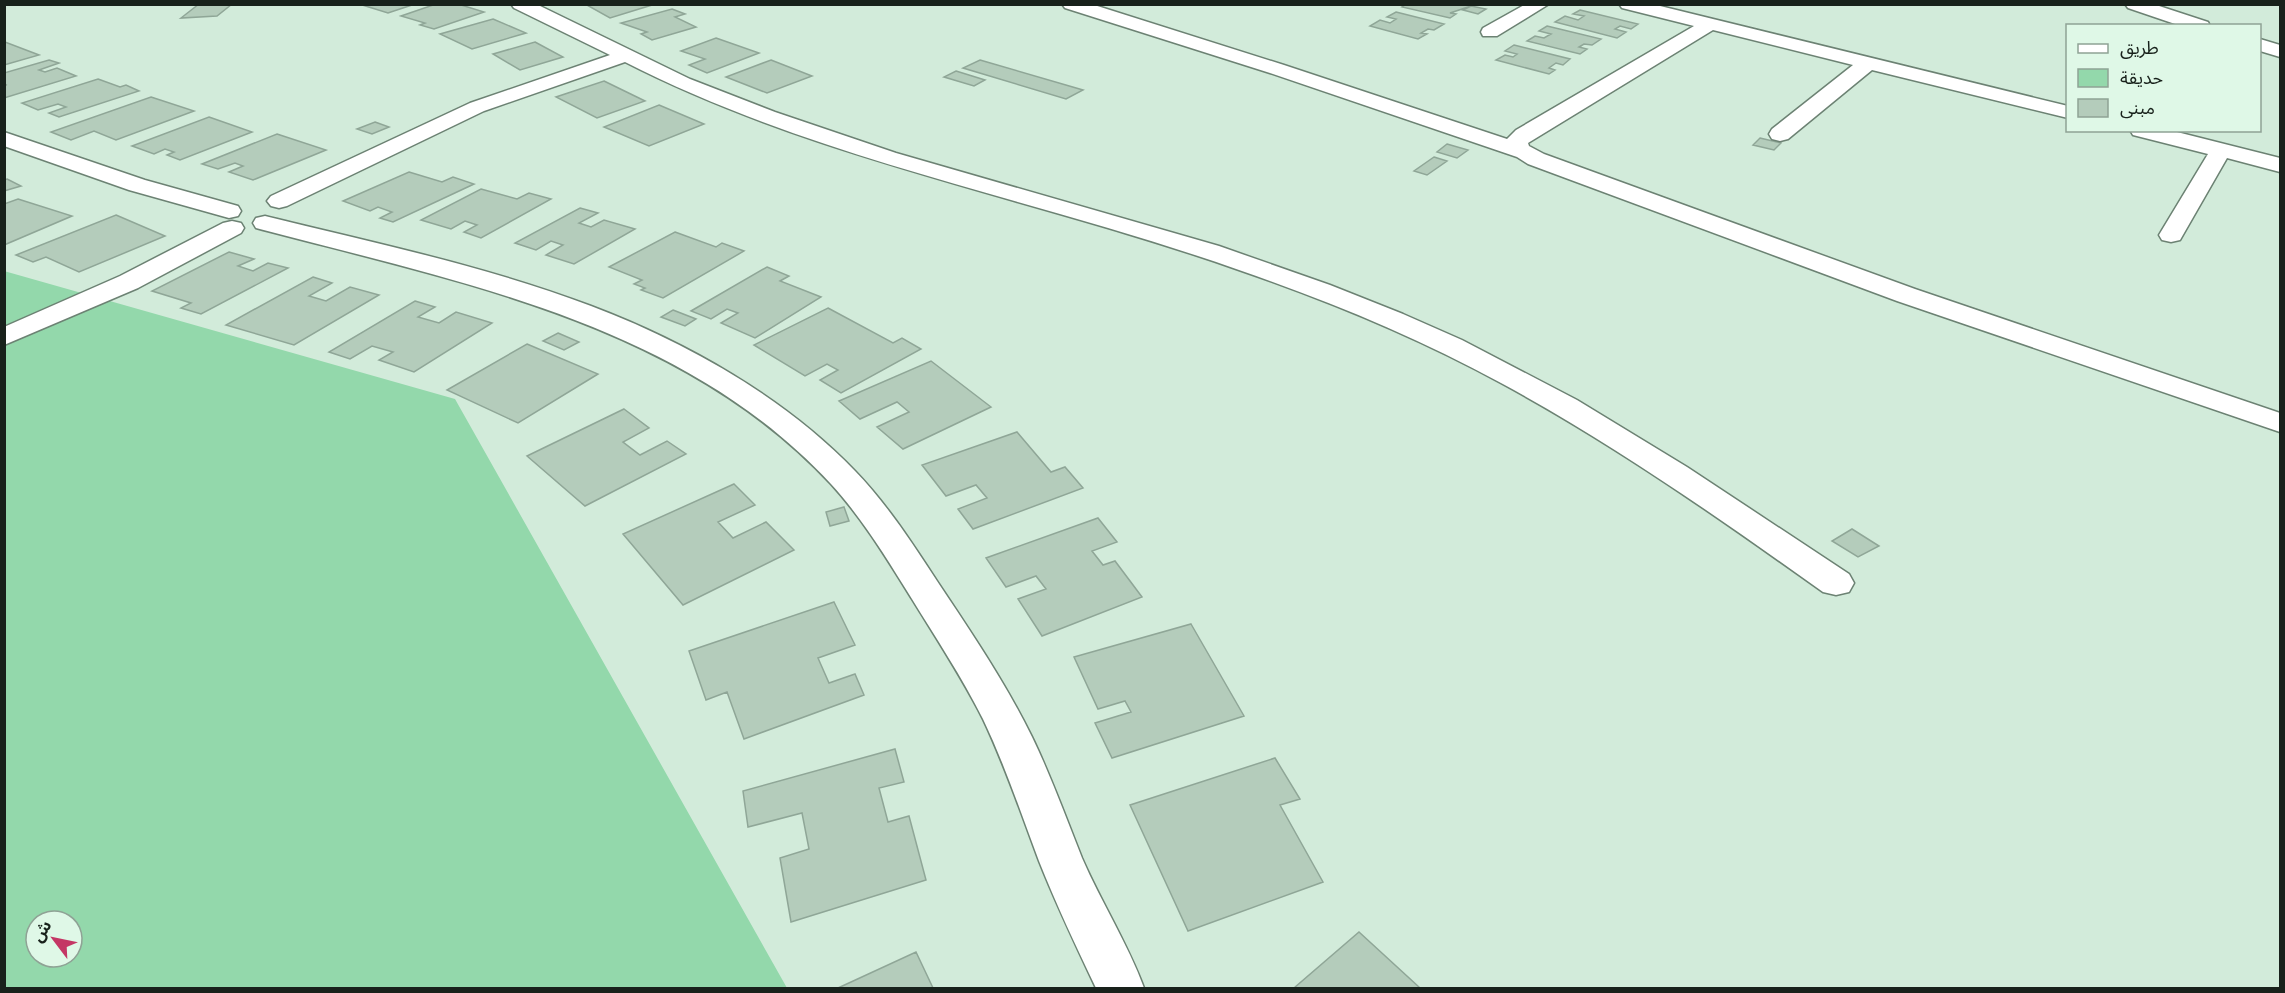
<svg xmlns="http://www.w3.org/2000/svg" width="2285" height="993" font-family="'Exo 2','Noto Sans Arabic',sans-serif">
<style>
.green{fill:#93d8ab;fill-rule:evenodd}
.building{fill:#b4ccbb;stroke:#8fa697;stroke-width:1.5}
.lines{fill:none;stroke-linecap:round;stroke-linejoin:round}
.minor-casing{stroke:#6c8273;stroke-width:3}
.minor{fill:#fff;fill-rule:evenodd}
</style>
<rect width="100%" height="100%" fill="#d2ebda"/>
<path class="green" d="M 4,271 L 455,399 L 787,988 L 5,988 ZM 36,921 L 72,921 L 72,957 L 36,957 Z"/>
<path class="building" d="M 199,4 L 232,4 L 217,16 L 181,18 Z
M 359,4 L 415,4 L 388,13 Z
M 436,4 L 458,4 L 484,12 L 434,29 L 420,25 L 425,23 L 401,16 Z
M 585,4 L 650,4 L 652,5 L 610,18 Z
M 1406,4 L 1467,4 L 1471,6 L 1450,13 L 1456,14 L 1450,18 L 1402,7 Z
M 1471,6 L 1486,9 L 1478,14 L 1463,10 Z
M 672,9 L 685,14 L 675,17 L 696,27 L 652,40 L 641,34 L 647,32 L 621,23 Z
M 1580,10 L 1638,24 L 1631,29 L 1620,26 L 1615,29 L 1626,32 L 1617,38 L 1555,22 L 1565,16 L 1578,20 L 1584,16 L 1573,14 Z
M 1396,12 L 1444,24 L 1434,30 L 1428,29 L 1421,33 L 1427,34 L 1418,39 L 1370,26 L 1380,20 L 1390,23 L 1396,19 L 1387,17 Z
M 493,19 L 526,33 L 472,49 L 440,34 Z
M 1547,26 L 1601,39 L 1592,45 L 1584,44 L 1579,47 L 1587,49 L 1580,54 L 1527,41 L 1535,36 L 1544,38 L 1551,34 L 1539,31 Z
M 716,38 L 759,53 L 707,73 L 689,65 L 705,59 L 681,51 Z
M 4,42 L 5,42 L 39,55 L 4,65 Z
M 535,42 L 563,57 L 520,70 L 493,54 Z
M 1514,45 L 1570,59 L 1563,65 L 1556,63 L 1549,68 L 1555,70 L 1549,74 L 1496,60 L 1505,55 L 1513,57 L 1517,54 L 1505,51 Z
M 49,60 L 59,63 L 39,70 L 45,72 L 57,68 L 76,76 L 4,98 L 4,85 L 7,85 L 4,84 L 4,73 Z
M 771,60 L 812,76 L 767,93 L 726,77 Z
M 980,60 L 1083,90 L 1066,99 L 963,68 Z
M 956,71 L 985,80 L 974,86 L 944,77 Z
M 98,79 L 120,87 L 126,85 L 139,91 L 59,117 L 49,113 L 66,107 L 58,104 L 38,110 L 22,103 Z
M 604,81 L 645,101 L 597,118 L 556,97 Z
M 151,97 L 194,111 L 116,140 L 94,131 L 71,140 L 51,132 Z
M 659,105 L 704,124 L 649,146 L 604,127 Z
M 209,117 L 252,132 L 180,160 L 167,155 L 174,152 L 165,149 L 154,154 L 132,146 Z
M 375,122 L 389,127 L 372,134 L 357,129 Z
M 277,134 L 326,150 L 253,180 L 229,172 L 243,166 L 235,163 L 218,169 L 202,164 Z
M 1760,138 L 1781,143 L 1774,150 L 1753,145 Z
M 1447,144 L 1468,150 L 1457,158 L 1437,152 Z
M 1434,157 L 1447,161 L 1427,175 L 1414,171 Z
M 409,172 L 442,182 L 453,177 L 474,184 L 393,222 L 380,218 L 392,212 L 378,207 L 370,211 L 343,201 Z
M 7,179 L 21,186 L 4,191 L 4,180 Z
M 481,189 L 517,199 L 529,193 L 551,199 L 481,238 L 464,232 L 477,225 L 465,221 L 451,229 L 421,220 Z
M 18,199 L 72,216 L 4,245 L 4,204 Z
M 580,208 L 598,213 L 579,223 L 591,227 L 604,220 L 635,229 L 574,264 L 546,255 L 563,245 L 551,241 L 536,250 L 515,243 Z
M 116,215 L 165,236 L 79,272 L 46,257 L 33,262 L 16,255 Z
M 675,232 L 716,247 L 722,243 L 744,251 L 663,298 L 641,290 L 645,288 L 634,284 L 642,280 L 609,267 Z
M 229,252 L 254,259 L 238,266 L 253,271 L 268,263 L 288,268 L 201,314 L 181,308 L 191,303 L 152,291 Z
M 767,267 L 789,276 L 780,281 L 821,297 L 755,338 L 721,323 L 738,313 L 727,309 L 711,319 L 691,311 Z
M 313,277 L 332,283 L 309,296 L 326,301 L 350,287 L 379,295 L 294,345 L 226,325 Z
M 415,301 L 435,307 L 418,317 L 439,323 L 456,312 L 492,323 L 414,372 L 379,360 L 393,352 L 372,346 L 350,359 L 329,352 Z
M 828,308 L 893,343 L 902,338 L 921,349 L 841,393 L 820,380 L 838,370 L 827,364 L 805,376 L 754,345 Z
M 673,310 L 696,319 L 685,326 L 661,317 Z
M 558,333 L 579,342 L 564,350 L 543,341 Z
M 527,344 L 598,374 L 518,423 L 447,390 Z
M 931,361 L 991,407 L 903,449 L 877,427 L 909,412 L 897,402 L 860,419 L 839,401 Z
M 624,409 L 649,428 L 623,442 L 640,455 L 667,441 L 686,454 L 585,506 L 527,456 Z
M 1017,432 L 1051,472 L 1065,467 L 1083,488 L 973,529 L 958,509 L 987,498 L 976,485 L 946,496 L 922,465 Z
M 734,484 L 755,505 L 718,522 L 733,538 L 766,522 L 794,550 L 683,605 L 623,534 Z
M 844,507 L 849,521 L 830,526 L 826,512 Z
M 1098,518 L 1117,542 L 1092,551 L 1103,565 L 1115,561 L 1142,597 L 1042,636 L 1018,599 L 1046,589 L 1036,576 L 1006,587 L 986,558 Z
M 1852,529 L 1879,546 L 1858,557 L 1832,541 Z
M 834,602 L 855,645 L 818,658 L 829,683 L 855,674 L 864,695 L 744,739 L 727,692 L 706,700 L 689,651 Z
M 1191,624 L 1244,716 L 1112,758 L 1095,723 L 1131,712 L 1125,701 L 1098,709 L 1074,657 Z
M 895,749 L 904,782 L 879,788 L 888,822 L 909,816 L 926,880 L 791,922 L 780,858 L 809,849 L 802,813 L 748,827 L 743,791 Z
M 1275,758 L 1300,799 L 1280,805 L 1323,882 L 1188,931 L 1130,805 Z
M 1359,932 L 1420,988 L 1294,988 Z
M 916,952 L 933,988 L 838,988 Z"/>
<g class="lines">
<defs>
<path id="minor" d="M 511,4 L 536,4 L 690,79 L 775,112 L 896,153 L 1219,246 L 1330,285 L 1403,314 L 1462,340 L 1577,400 L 1687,467 L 1849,574 L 1854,583 L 1849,592 L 1836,595 L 1823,592 C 1719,518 1614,444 1501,383 C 1417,337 1329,301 1239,270 C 1035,198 819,161 625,62 L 484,111 L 287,206 L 279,208 L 271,206 L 267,201 L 271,196 L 470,103 L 610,55 L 514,8 Z
M 1062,4 L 1091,4 L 1284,65 L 1507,139 L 1516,130 L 1694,26 L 1622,8 L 1619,4 L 1652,4 L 2068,106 L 2068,118 L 1872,70 L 1788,139 L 1780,141 L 1772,139 L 1769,134 L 1772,129 L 1853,65 L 1713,30 L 1528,143 L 1529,146 L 1544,154 L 1915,289 L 2280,413 L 2280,432 L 1897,301 L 1528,164 L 1517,157 L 1270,73 L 1065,8 Z
M 1526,4 L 1549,4 L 1497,36 L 1483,36 L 1481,32 L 1483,28 Z
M 2125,4 L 2153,4 L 2208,22 L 2210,26 L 2181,26 L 2128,8 Z
M 2260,39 L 2280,45 L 2280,57 L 2260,51 Z
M 2130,130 L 2169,130 L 2280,158 L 2280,172 L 2227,158 L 2180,240 L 2171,242 L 2162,240 L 2159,235 L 2208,154 L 2133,135 Z
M 4,132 L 145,180 L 238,206 L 241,211 L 238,216 L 229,218 L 129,190 L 4,146 Z
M 265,216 C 374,243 486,266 591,306 C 686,342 784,397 855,471 C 887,504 912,543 937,581 C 971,632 1005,682 1032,737 C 1051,776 1066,818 1082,858 C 1101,902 1128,944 1144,988 L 1096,988 C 1076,946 1056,904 1039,861 C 1021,813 1005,765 983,719 C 962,677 936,638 912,599 C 887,559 863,519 831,484 C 682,323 459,282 256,228 L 253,223 L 256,218 Z
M 232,221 L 241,223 L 244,228 L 241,233 L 138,288 L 4,345 L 4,327 L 120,276 L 223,223 Z"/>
</defs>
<use href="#minor" class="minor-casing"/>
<use href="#minor" class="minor"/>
</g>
<rect width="2285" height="993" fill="none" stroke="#18211b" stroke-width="12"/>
<rect x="2066" y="24" width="195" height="108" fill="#dff8e7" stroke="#8fa295" stroke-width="1.5"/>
<rect x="2078" y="44" width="30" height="9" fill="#ffffff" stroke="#8fa295" stroke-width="1.5"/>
<text x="2120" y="54" font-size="18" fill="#18211b">طريق</text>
<rect x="2078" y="69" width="30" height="18" fill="#93d8ab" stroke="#8fa295" stroke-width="1.5"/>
<text x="2120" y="84" font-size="18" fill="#18211b">حديقة</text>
<rect x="2078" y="99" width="30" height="18" fill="#b4ccbb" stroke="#8fa295" stroke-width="1.5"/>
<text x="2120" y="114" font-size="18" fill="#18211b">مبنى</text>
<g transform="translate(54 939) rotate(302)"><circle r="28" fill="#dff8e7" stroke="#8fa295" stroke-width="1.5"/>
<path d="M0-4.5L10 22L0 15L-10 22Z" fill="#c43765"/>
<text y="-9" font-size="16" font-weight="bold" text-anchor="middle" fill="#18211b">ش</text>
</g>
</svg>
